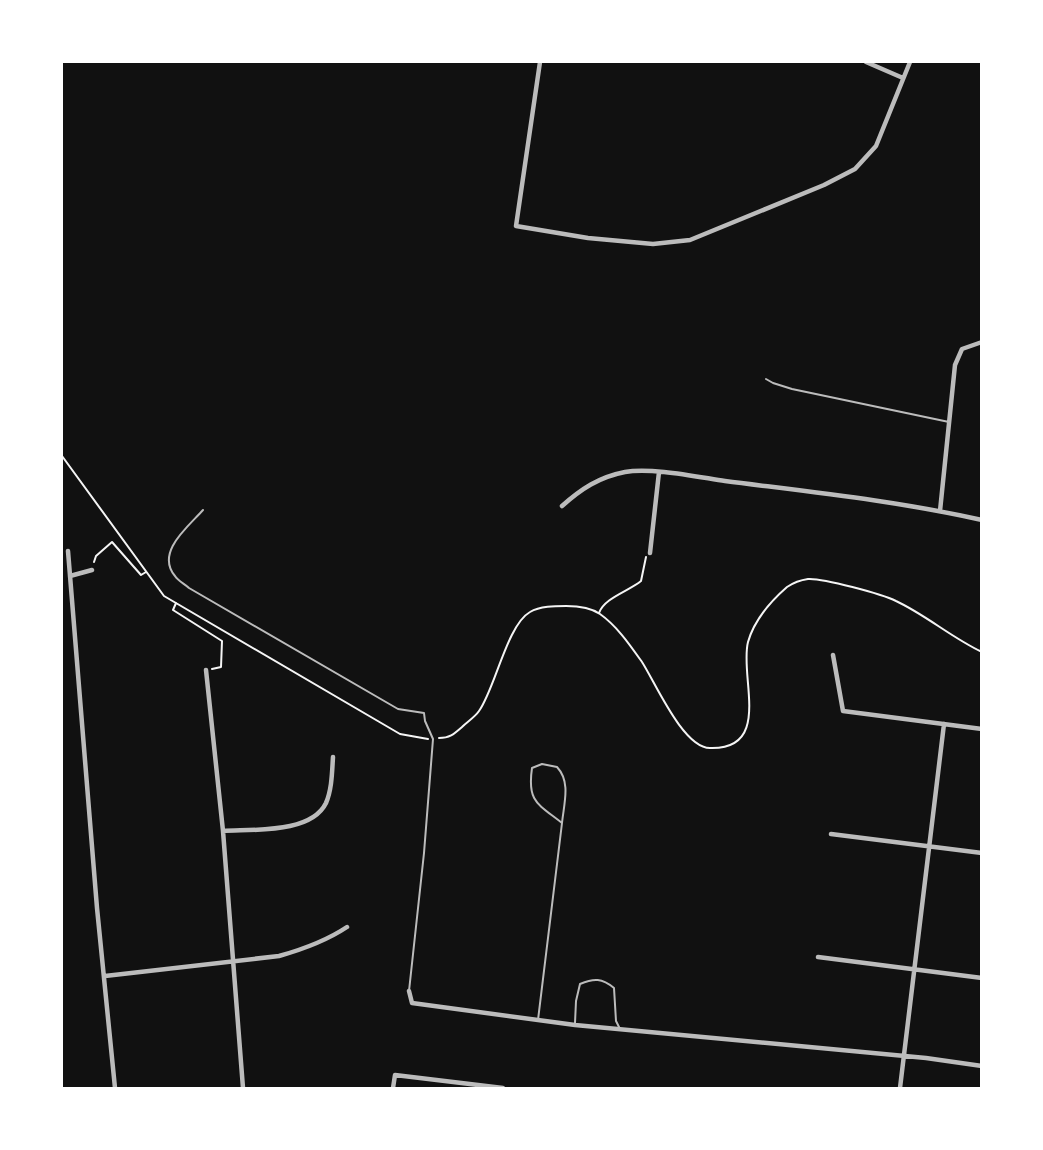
<svg xmlns="http://www.w3.org/2000/svg" width="1043" height="1150" font-family="'Sofia Sans Condensed',sans-serif">
<style>
.lines{fill:none;stroke-linecap:round;stroke-linejoin:round}
.path{stroke:#f5f5f5;stroke-width:2}
.service{stroke:#bcbcbc;stroke-width:2}
.minor{stroke:#bcbcbc;stroke-width:4.5}
</style>
<rect width="100%" height="100%" fill="#111"/>
<g class="lines">
<path class="path" d="M 62,456 L 164,596 L 400,734 L 428,739
M 94,562 L 96,556 L 112,542 L 141,575 L 146,572
M 176,603 L 173,610 L 222,641 L 221,667 L 212,669
M 599,613 C 604,598 629,591 641,581 L 646,557
M 439,738 C 450,738 454,734 462,727 C 467,722 475,717 479,711 C 495,689 507,625 530,612 C 540,606 555,606 566,606 C 578,606 590,607 600,614 C 617,626 630,645 642,662 C 655,682 683,748 710,748 C 773,750 739,676 748,642 C 754,621 771,601 787,587 C 793,583 801,580 808,579 C 823,578 882,594 896,601 C 926,615 952,638 982,652"/>
<path class="service" d="M 766,379 L 773,383 L 792,389 L 949,422
M 203,510 C 189,526 155,552 175,576 C 178,581 185,584 189,588 L 398,709 L 424,713 L 425,721 L 433,739 L 424,853 L 409,991
M 542,764 L 557,767 C 571,782 564,803 562,823 C 538,804 527,802 532,768 Z
M 538,1020 L 562,823
M 575,1023 L 576,1001 L 580,984 C 594,978 602,978 614,988 L 616,1021 L 620,1029"/>
<path class="minor" d="M 540,62 L 516,226 L 588,238 L 653,244 L 690,240 L 824,185 L 855,169 L 876,146 L 910,62
M 866,62 L 903,78
M 562,506 C 581,489 599,477 625,472 C 650,467 698,477 725,481 C 811,492 897,501 982,520
M 940,511 L 955,365 L 962,349 L 982,342
M 68,551 L 97,908 L 115,1088
M 650,553 L 659,472
M 70,576 L 92,570
M 833,655 L 843,711 L 982,729
M 206,670 L 223,831 L 243,1088
M 223,831 C 252,829 311,834 326,803 C 332,789 332,772 333,757
M 831,834 L 982,853
M 818,957 L 982,978
M 105,976 L 279,956 C 304,949 326,941 347,927
M 409,991 L 412,1003 L 575,1025 L 926,1058 L 982,1066
M 393,1088 L 395,1075 L 503,1088
M 900,1088 L 944,724"/>
</g>
<rect width="1043" height="1150" fill="none" stroke="#ffffff" stroke-width="126"/>
</svg>
